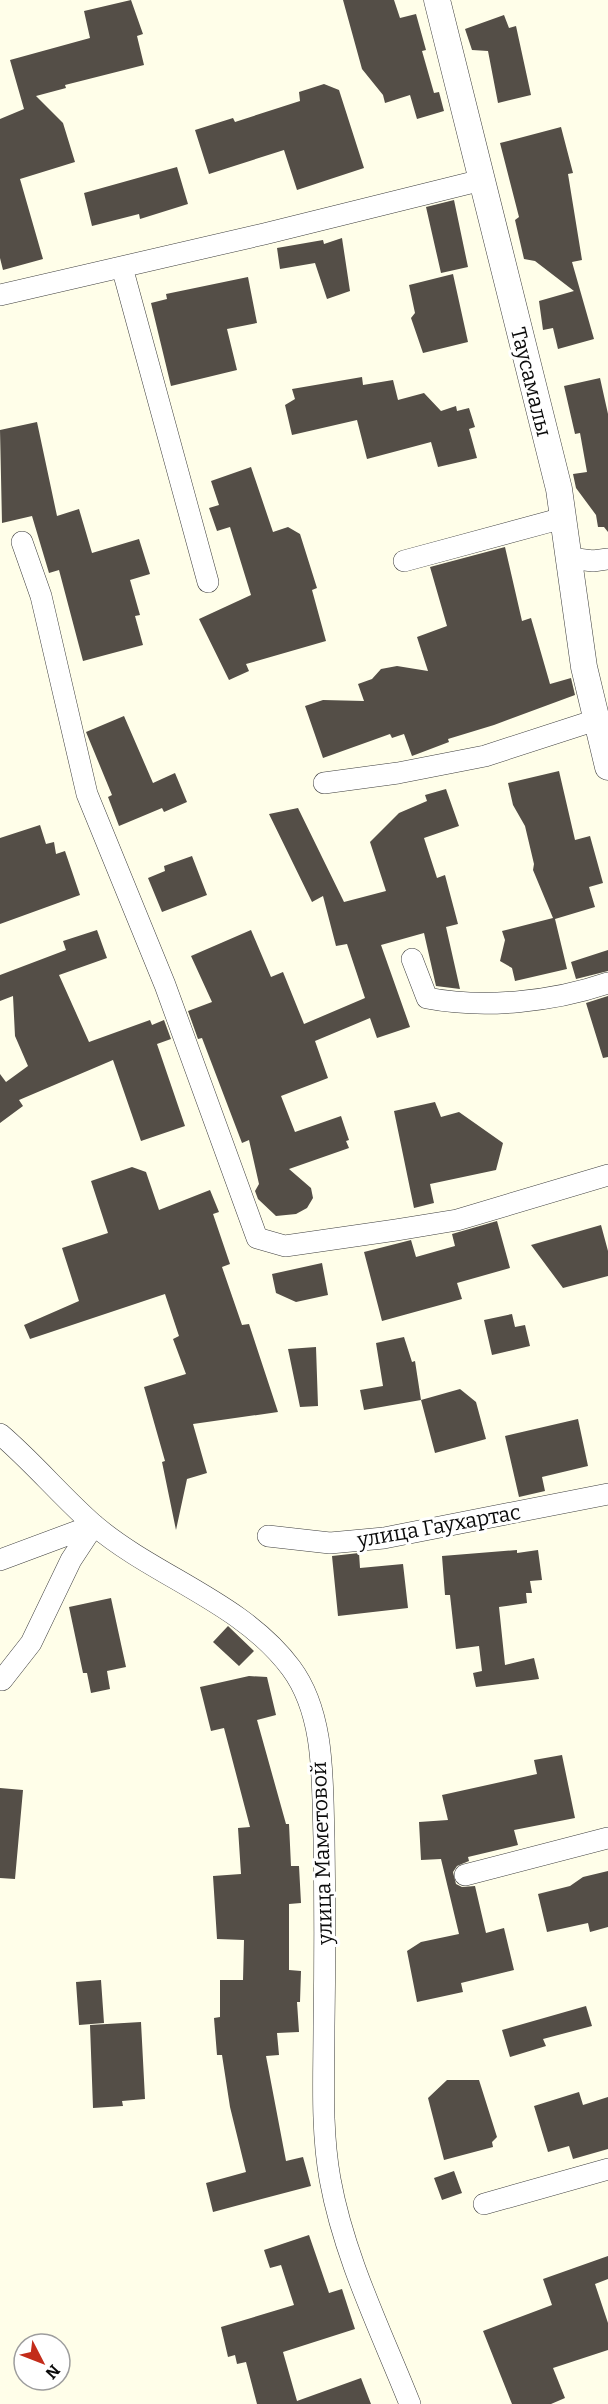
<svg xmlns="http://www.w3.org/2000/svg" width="608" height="2404" font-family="Bitter,serif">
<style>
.building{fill:#544e47}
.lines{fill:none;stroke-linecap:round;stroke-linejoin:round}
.minor-casing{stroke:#3e3e3e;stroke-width:22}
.tertiary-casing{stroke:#3e3e3e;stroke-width:27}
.minor{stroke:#fff;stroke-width:21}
.tertiary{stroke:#fff;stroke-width:26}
.labels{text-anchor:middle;stroke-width:6;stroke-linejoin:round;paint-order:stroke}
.street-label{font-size:21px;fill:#0b0b0b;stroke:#fff}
</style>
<rect width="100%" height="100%" fill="#fffee9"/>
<path class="building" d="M 131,0 L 143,34 L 137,36 L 144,65 L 65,85 L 66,88 L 36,96 L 63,123 L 75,162 L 20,179 L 43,259 L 3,270 L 0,258 L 0,119 L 24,109 L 10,60 L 90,38 L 84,11 Z
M 343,0 L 394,0 L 400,18 L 416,14 L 426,50 L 422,51 L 434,93 L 439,92 L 444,111 L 417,119 L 410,95 L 385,103 L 383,95 L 362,69 Z
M 504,15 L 509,28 L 516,26 L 531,95 L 498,103 L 488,51 L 472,50 L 465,29 Z
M 324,84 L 339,90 L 364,168 L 297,190 L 284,150 L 209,174 L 195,130 L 233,118 L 235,122 L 300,101 L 299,92 Z
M 561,127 L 573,173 L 568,174 L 582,260 L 572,262 L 594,339 L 558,349 L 553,328 L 543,330 L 539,301 L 574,291 L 535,261 L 524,259 L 515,220 L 519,217 L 500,143 Z
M 177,167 L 188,204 L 140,219 L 139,214 L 92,226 L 84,193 Z
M 454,200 L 468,267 L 441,273 L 426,207 Z
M 342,238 L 350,291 L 327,299 L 315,263 L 280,269 L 277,248 L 323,240 L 324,244 Z
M 453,274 L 468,342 L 423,353 L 411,318 L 415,313 L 409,285 Z
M 248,277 L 257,323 L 227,329 L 237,370 L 171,386 L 151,303 L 167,299 L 166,294 Z
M 362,377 L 363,385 L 393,380 L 398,400 L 424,393 L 441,411 L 456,406 L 457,411 L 469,408 L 475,427 L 469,429 L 477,458 L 438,467 L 431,442 L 367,459 L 357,420 L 292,435 L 285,405 L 295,399 L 292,389 Z
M 600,378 L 608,414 L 608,532 L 604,527 L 598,527 L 596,515 L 576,488 L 573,474 L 587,472 L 580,433 L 575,434 L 564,386 Z
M 37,422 L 57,516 L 79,509 L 92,553 L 139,539 L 150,574 L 130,580 L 140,615 L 135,616 L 143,645 L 83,661 L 59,570 L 49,573 L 32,516 L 2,523 L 0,430 Z
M 251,467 L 273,532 L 288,527 L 300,534 L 317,588 L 312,590 L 326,641 L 246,664 L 249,671 L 229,680 L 199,619 L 251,595 L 230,527 L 217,531 L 209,508 L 219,505 L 211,481 Z
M 505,547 L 522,621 L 531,618 L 550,684 L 571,678 L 575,695 L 494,725 L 448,739 L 449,742 L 412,756 L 404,734 L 392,738 L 390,734 L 323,758 L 305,706 L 323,700 L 364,701 L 358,684 L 372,679 L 381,669 L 397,666 L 428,671 L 417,637 L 447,626 L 430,567 Z
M 124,716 L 153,783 L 175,773 L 187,802 L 164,812 L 162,808 L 119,826 L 108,797 L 112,795 L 86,732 Z
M 559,771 L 575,840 L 590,836 L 603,883 L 589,887 L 595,907 L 555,919 L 567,969 L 515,981 L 512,968 L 500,961 L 505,940 L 502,931 L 553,918 L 533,870 L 534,864 L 525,826 L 513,805 L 508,783 Z
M 446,789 L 459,826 L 424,838 L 437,878 L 445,875 L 458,924 L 446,927 L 460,989 L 436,986 L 424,933 L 381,945 L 410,1027 L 377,1038 L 370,1018 L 315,1041 L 328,1078 L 281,1096 L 295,1132 L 341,1116 L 349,1140 L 346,1141 L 349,1148 L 289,1169 L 311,1188 L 313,1198 L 307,1208 L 296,1214 L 276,1216 L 258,1199 L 255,1191 L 259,1184 L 249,1140 L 242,1143 L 202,1038 L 198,1039 L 188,1011 L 212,1002 L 191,956 L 251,930 L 271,977 L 283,972 L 304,1024 L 365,998 L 347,944 L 336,946 L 323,896 L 312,902 L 269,814 L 298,808 L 344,902 L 386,891 L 370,842 L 399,813 L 427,801 L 425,795 Z
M 40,825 L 46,844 L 54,842 L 56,854 L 65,851 L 80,895 L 0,924 L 0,838 Z
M 192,856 L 207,895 L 162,912 L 148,878 L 165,871 L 164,866 Z
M 97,930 L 107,958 L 59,975 L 89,1042 L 150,1020 L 152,1025 L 164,1020 L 171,1039 L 157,1044 L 185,1126 L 141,1141 L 113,1060 L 19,1100 L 23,1106 L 0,1123 L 0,1074 L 6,1082 L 28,1066 L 15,1036 L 13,996 L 0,1001 L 0,975 L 66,950 L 63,941 Z
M 608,950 L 608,971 L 576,979 L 571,962 Z
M 608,996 L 608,1057 L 603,1058 L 586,1003 Z
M 435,1102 L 441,1117 L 459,1112 L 503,1143 L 496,1170 L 430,1184 L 434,1203 L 414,1208 L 394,1111 Z
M 132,1167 L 146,1172 L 159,1210 L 210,1190 L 219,1212 L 213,1214 L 230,1264 L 222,1267 L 242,1325 L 249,1324 L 278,1412 L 193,1424 L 207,1473 L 187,1479 L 176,1530 L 162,1462 L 165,1461 L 144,1387 L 186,1374 L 173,1339 L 179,1336 L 165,1294 L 30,1339 L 24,1325 L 79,1301 L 62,1248 L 108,1233 L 91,1181 Z
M 497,1221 L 510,1268 L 457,1283 L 462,1299 L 382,1321 L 364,1252 L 411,1240 L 416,1257 L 455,1246 L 452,1234 Z
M 601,1225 L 608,1251 L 608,1276 L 563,1288 L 531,1245 Z
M 322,1263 L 328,1295 L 296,1302 L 276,1293 L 272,1274 Z
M 512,1314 L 515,1327 L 525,1325 L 530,1346 L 492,1355 L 484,1320 Z
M 404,1337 L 412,1362 L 415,1361 L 421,1400 L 364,1410 L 360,1390 L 383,1386 L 376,1343 Z
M 316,1347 L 318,1406 L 300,1407 L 288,1349 Z
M 460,1389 L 476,1402 L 486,1439 L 435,1453 L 421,1400 Z
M 578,1419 L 588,1466 L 542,1477 L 545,1491 L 519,1497 L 505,1436 Z
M 517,1550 L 517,1553 L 538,1550 L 542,1580 L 530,1581 L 532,1593 L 526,1593 L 527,1603 L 499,1607 L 505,1665 L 534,1658 L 539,1679 L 476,1687 L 473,1673 L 482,1671 L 479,1646 L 456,1649 L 450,1595 L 445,1595 L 442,1556 Z
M 359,1553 L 360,1568 L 403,1564 L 408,1608 L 338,1616 L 332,1556 Z
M 111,1598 L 126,1667 L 107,1671 L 110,1689 L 91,1693 L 87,1673 L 83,1673 L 69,1607 Z
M 228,1626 L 254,1651 L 239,1666 L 213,1642 Z
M 249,1676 L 267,1677 L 276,1715 L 257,1720 L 286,1824 L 289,1824 L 291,1866 L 299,1866 L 301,1903 L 289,1904 L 289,1970 L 301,1971 L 300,2002 L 297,2002 L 299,2032 L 277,2033 L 279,2055 L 266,2056 L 286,2161 L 303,2157 L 311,2186 L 213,2212 L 206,2183 L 246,2172 L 230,2107 L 222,2055 L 217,2055 L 214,2018 L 220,2017 L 220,1980 L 243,1980 L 244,1940 L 217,1939 L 213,1876 L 241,1874 L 238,1828 L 250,1827 L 224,1728 L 211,1731 L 200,1687 Z
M 562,1755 L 575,1818 L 514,1830 L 518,1845 L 468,1857 L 469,1861 L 457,1866 L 453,1872 L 456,1884 L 462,1887 L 475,1886 L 486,1933 L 504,1928 L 514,1970 L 461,1983 L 463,1992 L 417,2002 L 407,1951 L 421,1942 L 459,1934 L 441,1859 L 421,1860 L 419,1822 L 448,1820 L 442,1795 L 537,1774 L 534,1760 Z
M 0,1788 L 23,1790 L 15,1879 L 0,1878 Z
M 608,1871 L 608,1927 L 590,1932 L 588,1923 L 547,1932 L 538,1894 L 570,1886 L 583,1877 Z
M 101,1980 L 104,2023 L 79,2025 L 76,1982 Z
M 586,2006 L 592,2026 L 543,2039 L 546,2046 L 510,2057 L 502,2030 Z
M 141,2022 L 145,2099 L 122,2101 L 123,2106 L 93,2108 L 90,2025 Z
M 447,2080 L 479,2080 L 497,2137 L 492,2142 L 493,2147 L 444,2160 L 428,2098 Z
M 579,2092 L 583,2105 L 608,2097 L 608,2149 L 573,2159 L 569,2146 L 548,2152 L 534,2106 Z
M 454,2171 L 462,2193 L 442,2200 L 434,2178 Z
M 309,2235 L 329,2293 L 342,2289 L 355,2329 L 283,2352 L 297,2401 L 361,2378 L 371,2404 L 257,2404 L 246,2362 L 237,2364 L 235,2355 L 228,2357 L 221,2327 L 294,2305 L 281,2265 L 270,2268 L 264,2250 Z
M 608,2256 L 608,2279 L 595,2284 L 608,2323 L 608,2350 L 553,2368 L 565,2398 L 551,2404 L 512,2404 L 483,2331 L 552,2305 L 543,2279 Z"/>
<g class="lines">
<defs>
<path id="minor" d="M 122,267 L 208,582
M 0,295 L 264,234 L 482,180
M 22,542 L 41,596 L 87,794 L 165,985 L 257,1238 L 285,1246 L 396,1230 L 457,1220 L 608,1175
M 569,558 L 593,561 L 608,559
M 404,561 L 563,518
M 324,783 L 398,773 L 485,756 L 596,720
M 412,959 L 427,998 C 484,1009 553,1002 608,983
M 0,1434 C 33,1462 61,1496 94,1525 C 155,1577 242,1602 291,1668 C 326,1715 322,1783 324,1838 C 325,1901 325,1963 324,2026 C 324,2077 321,2129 330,2179 C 344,2257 381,2331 410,2404
M 268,1536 L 330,1543 L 384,1538 L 608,1494
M 0,1560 L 94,1525
M 2,1680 L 31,1643 L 71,1560 L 94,1525
M 465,1875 L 608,1838
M 484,2204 L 608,2169"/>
<path id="tertiary" d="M 437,0 L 559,489 L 584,667 L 608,767"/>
</defs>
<use href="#minor" class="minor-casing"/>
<use href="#tertiary" class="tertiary-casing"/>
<use href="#minor" class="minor"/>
<use href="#tertiary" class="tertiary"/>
</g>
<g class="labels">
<g class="street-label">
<text transform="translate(531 382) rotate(76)" y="7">Таусамалы</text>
<text transform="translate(439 1526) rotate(-10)" y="7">улица Гаухартас</text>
<text transform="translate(322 1853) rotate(-92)" y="7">улица Маметовой</text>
</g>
</g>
<g transform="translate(42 2362) rotate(132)"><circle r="28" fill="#ffffff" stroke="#9d9d9d" stroke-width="1.5"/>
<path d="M0-4.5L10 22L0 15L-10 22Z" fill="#c32c1a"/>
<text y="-9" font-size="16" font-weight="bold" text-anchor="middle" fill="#0b0b0b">N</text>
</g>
</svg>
